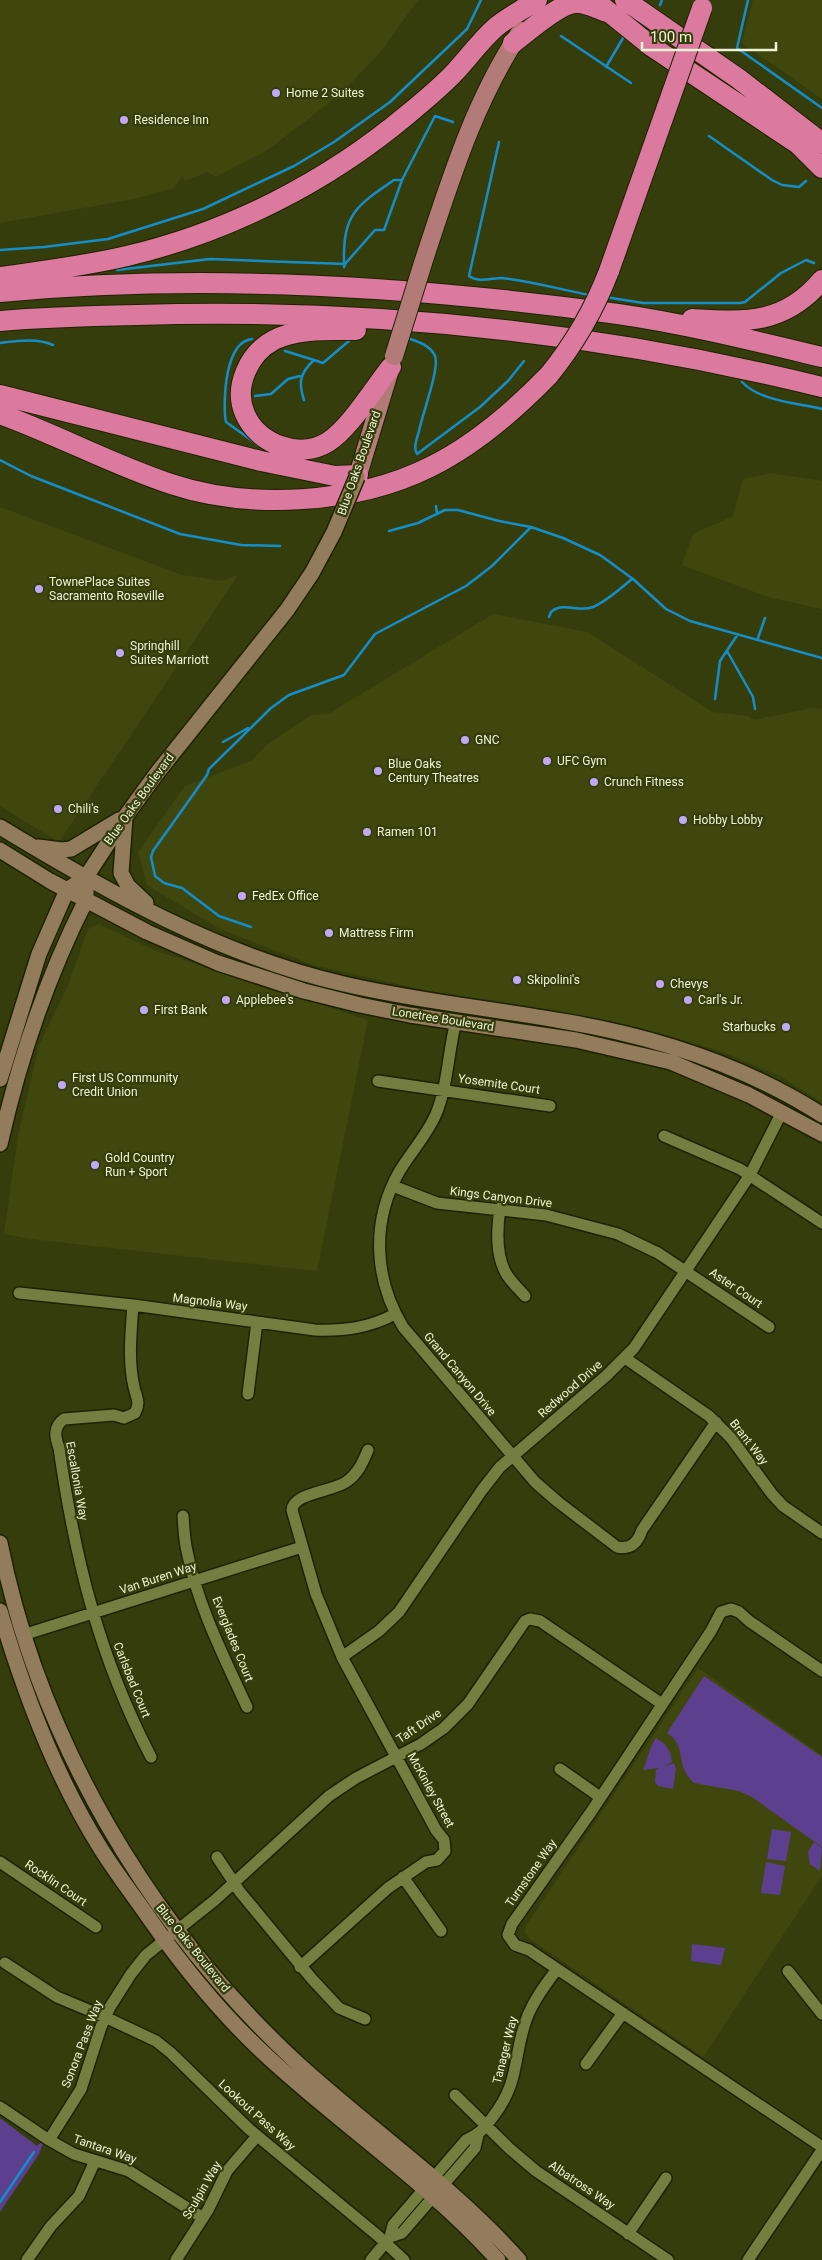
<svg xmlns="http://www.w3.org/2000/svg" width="822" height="2260" font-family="Roboto,sans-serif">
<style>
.built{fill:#3f470e}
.green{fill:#5c408f}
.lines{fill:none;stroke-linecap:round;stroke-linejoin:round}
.stream{stroke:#158ec8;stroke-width:2.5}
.minor-casing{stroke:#1e2202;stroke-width:14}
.secondary-casing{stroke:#1e2202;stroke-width:18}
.primary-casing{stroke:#1e2202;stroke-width:20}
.motorway-casing{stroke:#1e2202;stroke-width:22}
.minor{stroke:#747e40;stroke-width:11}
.secondary{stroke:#937c5c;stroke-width:15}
.primary{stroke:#b27b78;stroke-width:18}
.motorway{stroke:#dc799e;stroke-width:20}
.secondary-bridge-casing{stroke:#1e2202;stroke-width:18;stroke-linecap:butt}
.primary-bridge-casing{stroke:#1e2202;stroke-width:20;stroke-linecap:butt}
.motorway-bridge-casing{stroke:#1e2202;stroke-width:22;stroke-linecap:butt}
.secondary-bridge{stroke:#937c5c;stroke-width:15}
.primary-bridge{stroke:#b27b78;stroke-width:18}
.motorway-bridge{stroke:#dc799e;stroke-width:20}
.poi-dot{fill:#bfa9f4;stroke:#363d0c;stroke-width:2}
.labels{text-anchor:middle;stroke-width:4.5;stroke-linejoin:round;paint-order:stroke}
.poi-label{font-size:12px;fill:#edf4d3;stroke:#363d0c;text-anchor:start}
.street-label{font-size:12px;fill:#edf4d3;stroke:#363d0c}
</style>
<rect width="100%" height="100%" fill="#363d0c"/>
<path class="built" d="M 0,0 L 418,0 L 381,51 L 353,81 L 324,107 L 266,151 L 215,177 L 208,172 L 185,181 L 182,176 L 174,188 L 134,199 L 0,223 Z
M 753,0 L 822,0 L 822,99 L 742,43 Z
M 771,473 L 822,481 L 822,609 L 768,597 L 682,565 L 693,534 L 733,516 L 743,479 Z
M 0,507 L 182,575 L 222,581 L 238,575 L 59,842 L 0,806 Z
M 493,614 L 587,632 L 713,712 L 748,716 L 754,720 L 812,708 L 822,709 L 822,1102 L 778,1075 L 717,1050 L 628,1025 L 428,991 L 310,964 L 220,929 L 147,885 L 138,852 L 185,786 L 253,760 L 266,745 L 311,715 L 330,713 Z
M 99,924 L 156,951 L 368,1020 L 317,1271 L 31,1239 L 4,1234 L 18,1136 L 39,1045 L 67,988 L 88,929 Z
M 698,1668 L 822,1755 L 822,1876 L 703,2057 L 530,1939 L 525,1933 L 526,1926 Z"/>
<path class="green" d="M 704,1676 L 822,1757 L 822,1847 L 752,1797 L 739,1791 L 694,1783 C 690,1779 686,1775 684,1769 C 679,1755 682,1742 667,1733 Z
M 656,1738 C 666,1744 671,1750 672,1762 L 664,1767 L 674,1763 L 676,1769 L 673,1789 L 658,1786 L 655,1782 L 656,1770 L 659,1768 L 643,1770 C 648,1759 649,1748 656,1738 Z
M 772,1829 L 791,1832 L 786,1861 L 767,1859 Z
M 814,1842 L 822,1848 L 820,1871 L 810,1864 L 808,1852 Z
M 766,1862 L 785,1866 L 780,1895 L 761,1893 Z
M 692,1944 L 725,1948 L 721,1965 L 691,1961 Z
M 0,2118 L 37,2146 L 45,2139 L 39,2154 L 0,2212 Z"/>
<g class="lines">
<path class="stream" d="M 748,0 L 737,48 L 822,108
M 660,5 L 662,0
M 561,36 L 631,83
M 606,67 L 623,38
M 709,136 L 772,180 L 782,185 L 799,187 L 806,181
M 499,142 L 469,276 C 478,283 492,278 502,278 C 532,281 561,290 590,295
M 0,250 L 44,247 L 108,239 L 203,209 L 294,166 L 334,142 L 390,102 L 467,29 L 481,0
M 344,262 C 343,214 356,206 394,180 L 402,180
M 345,264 L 375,230 L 384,230 L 402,180 L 435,116 L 453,122
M 117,270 L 210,259 L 345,264 L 344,267
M 605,297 L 643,303 L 740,303 L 745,302 L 781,273 L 806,260 L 814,263
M 252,339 C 225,342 224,397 225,416 L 226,422 L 258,445
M 410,339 C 419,342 431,346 435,356 C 440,368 422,415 419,431 C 417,439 413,447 417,454 L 480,407 L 508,381 L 524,361
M 0,343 C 17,341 37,338 53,345
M 285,351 L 314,360
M 742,382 C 760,401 796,403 822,409
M 255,396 L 271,394 L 288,379 L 300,376
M 304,400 C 298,382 300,373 314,360 L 323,363 L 350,340
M 0,460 L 31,476 L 180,534 L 241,545 L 280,546
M 436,506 L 437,514
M 389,531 L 418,523 L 445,510 L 458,510 L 499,521 L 531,527 L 563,538 L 600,555 L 633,579 L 666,609 L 690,621 L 822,658
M 549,617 L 551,612 C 563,601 579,613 593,607 C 607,601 621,588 632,579
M 758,638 L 765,618
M 727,651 L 753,697 L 755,709
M 715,699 L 720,661 L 738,634
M 223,742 L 248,728
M 251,927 L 219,916 L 182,888 L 164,883 L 155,876 L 151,857 L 153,851 L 207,775 L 209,769 L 271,708 L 289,695 L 344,675 L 375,634 L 466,586 L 492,566 L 531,527
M 0,2202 L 34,2152"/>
<defs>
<path id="minor" d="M 456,1021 C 448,1052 448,1085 436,1114 C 427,1135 411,1152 399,1172 C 371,1222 374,1279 403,1327 L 535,1482 L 558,1502 L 617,1547 C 631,1550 638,1542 642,1530 L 716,1422
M 378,1081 L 550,1106
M 664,1136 L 740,1169 L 822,1223
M 393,1186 L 437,1203 L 546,1215 L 618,1234 L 658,1253 L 769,1327
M 500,1208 C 497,1229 495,1256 507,1275 C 512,1283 519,1289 525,1296
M 19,1293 L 133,1305 L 315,1330 C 344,1331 369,1328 395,1314
M 133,1305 C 131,1332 128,1361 134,1387 C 136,1397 141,1402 135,1413 L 124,1418 L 114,1415 L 64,1419 C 53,1427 55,1437 59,1448 C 75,1559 99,1657 151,1757
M 625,1358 L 709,1416 L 731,1438 L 772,1494 L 783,1506 L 822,1533
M 248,1394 L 257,1322
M 183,1516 C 184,1527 184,1539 187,1551 C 197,1604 224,1657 247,1707
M 23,1635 L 302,1547
M 342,1657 L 379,1631 L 399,1612 L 482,1490 L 500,1467 L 606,1376 L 634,1348 L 750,1175 L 782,1112
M 822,1671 L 749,1621 L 739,1612 L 731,1609 L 721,1612 L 711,1631 L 591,1812 L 512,1924 L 508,1935 L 515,1945 L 529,1950 L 822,2147
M 560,1769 L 600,1797
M 217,1857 L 240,1892 L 312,1979 L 339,2008 L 365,2019
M 0,1862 L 96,1927
M 403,1877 L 441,1931
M 5,1963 L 57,1997 L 105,2017 L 156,2041 L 171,2053 L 249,2129 L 377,2235 L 404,2260
M 300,1967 L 388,1888 L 426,1862 L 437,1860 L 445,1851 L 444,1840 L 436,1830 L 342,1657 L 316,1594 L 292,1510 C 293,1493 331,1492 346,1482 C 358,1474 363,1462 368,1450
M 788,1971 L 822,2014
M 586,2064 L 623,2013
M 455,2095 L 510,2149 L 536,2171 L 668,2260
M 0,2107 L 49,2140 L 81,2089 L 101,2027 L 110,2007 L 131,1974 L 146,1955 L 215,1900 L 329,1796 L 356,1778 L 421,1744 L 444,1728 L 468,1704 L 525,1621 L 530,1619 L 540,1621 L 662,1704
M 49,2140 L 74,2154 L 129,2171 L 203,2218
M 628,2234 L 666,2178
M 390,2237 L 393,2225 L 466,2140 C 478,2135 484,2129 492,2118 C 522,2080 512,2054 528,2015 C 535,1998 546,1984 557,1969
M 27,2260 L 51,2226 L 79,2196 L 95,2161
M 176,2260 L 208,2210 L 227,2171 L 257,2136
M 371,2260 L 390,2237 L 402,2233 L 475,2148 L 478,2135
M 748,2260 L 822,2150"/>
<path id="secondary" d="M 125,818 L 121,873 L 128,886 L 146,903
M 0,827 C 107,892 221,956 344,984 C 416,1001 489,1008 562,1021 C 653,1036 744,1065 822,1115
M 38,847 L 62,850 L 71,849 L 119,820
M 0,850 L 50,881 L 147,932 L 218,963 L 304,991 L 360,1005 L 410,1015 L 576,1040 L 671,1062 L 749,1095 L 822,1134
M 0,1079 L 39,954 L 67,890 L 86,877 L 125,817 L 157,773 L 287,610 L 312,573 L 334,532
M 0,1144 C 19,1060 47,977 86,900 L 86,891
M 0,1543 C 39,1739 149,1925 295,2061 C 369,2129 452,2185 519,2260
M 0,1611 C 24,1693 55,1776 101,1849 C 116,1873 133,1895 149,1918 C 184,1968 224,2017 269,2058 C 344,2127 430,2184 498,2260"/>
<path id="primary" d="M 423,263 C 449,184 474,101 521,31
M 358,475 L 389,373"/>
<path id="motorway" d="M 594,0 L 651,46 L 798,144 L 822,168
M 625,0 L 739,79 L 822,143
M 513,43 C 527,33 559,3 576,3 C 586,2 597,9 607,12
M 609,271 L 667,107
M 0,277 C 42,271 85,266 127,256 C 229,232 327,182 407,115 C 424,101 441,87 455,72 C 469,57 481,40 496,27 C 508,17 524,9 537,0
M 0,292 C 204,273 416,286 618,314 C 687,324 755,341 822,357
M 692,319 C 746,322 784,325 822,280
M 0,321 C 46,317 91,316 137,315 C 367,308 599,332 822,387
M 356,330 C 331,330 297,328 274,340 C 249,353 233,387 245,414 C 258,444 299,460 328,442 C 350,428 374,388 391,367
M 0,395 L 261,461 L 335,476 L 358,475
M 0,414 C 58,435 113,465 171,484 C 249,510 356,504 430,467 C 475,445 514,411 549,375"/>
</defs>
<use href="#minor" class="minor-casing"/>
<use href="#secondary" class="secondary-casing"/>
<use href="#primary" class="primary-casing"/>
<use href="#motorway" class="motorway-casing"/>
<use href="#minor" class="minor"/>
<use href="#secondary" class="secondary"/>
<use href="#primary" class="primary"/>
<use href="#motorway" class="motorway"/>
<defs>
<path id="secondary-bridge" d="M 334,532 L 357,477"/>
<path id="primary-bridge" d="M 394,356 L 423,263"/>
<path id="motorway-bridge" d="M 667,107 L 702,8
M 549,375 C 575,343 594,310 609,271"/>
</defs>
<use href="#secondary-bridge" class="secondary-bridge-casing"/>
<use href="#primary-bridge" class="primary-bridge-casing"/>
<use href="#motorway-bridge" class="motorway-bridge-casing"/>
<use href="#secondary-bridge" class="secondary-bridge"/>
<use href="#primary-bridge" class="primary-bridge"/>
<use href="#motorway-bridge" class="motorway-bridge"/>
</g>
<g class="poi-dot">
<circle cx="276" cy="93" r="5"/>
<circle cx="124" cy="120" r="5"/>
<circle cx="39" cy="589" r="5"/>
<circle cx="120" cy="653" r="5"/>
<circle cx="465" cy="740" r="5"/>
<circle cx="547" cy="761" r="5"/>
<circle cx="378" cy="771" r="5"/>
<circle cx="594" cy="782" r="5"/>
<circle cx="58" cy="809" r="5"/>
<circle cx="683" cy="820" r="5"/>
<circle cx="367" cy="832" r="5"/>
<circle cx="242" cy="896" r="5"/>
<circle cx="329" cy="933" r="5"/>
<circle cx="517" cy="980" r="5"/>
<circle cx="660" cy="984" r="5"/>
<circle cx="226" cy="1000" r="5"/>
<circle cx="688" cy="1000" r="5"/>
<circle cx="144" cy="1010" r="5"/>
<circle cx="786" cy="1027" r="5"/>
<circle cx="62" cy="1085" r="5"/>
<circle cx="95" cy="1165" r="5"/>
</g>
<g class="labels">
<g class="poi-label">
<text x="286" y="97">Home 2 Suites</text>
<text x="134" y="124">Residence Inn</text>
<text x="49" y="586">TownePlace Suites<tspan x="49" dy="14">Sacramento Roseville</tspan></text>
<text x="130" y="650">Springhill<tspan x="130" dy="14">Suites Marriott</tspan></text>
<text x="475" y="744">GNC</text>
<text x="557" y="765">UFC Gym</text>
<text x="388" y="768">Blue Oaks<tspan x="388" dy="14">Century Theatres</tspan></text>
<text x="604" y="786">Crunch Fitness</text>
<text x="68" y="813">Chili's</text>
<text x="693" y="824">Hobby Lobby</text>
<text x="377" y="836">Ramen 101</text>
<text x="252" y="900">FedEx Office</text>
<text x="339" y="937">Mattress Firm</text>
<text x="527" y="984">Skipolini's</text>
<text x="670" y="988">Chevys</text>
<text x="236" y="1004">Applebee's</text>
<text x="698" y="1004">Carl's Jr.</text>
<text x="154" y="1014">First Bank</text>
<text x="776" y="1031" text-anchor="end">Starbucks</text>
<text x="72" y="1082">First US Community<tspan x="72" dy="14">Credit Union</tspan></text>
<text x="105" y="1162">Gold Country<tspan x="105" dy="14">Run + Sport</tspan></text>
</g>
<g class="street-label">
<text transform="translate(359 463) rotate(-71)" y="4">Blue Oaks Boulevard</text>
<text transform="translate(139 799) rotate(-54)" y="4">Blue Oaks Boulevard</text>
<text transform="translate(443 1019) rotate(9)" y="4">Lonetree Boulevard</text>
<text transform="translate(499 1084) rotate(8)" y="4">Yosemite Court</text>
<text transform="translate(501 1197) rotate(7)" y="4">Kings Canyon Drive</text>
<text transform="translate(736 1288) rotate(34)" y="4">Aster Court</text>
<text transform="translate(210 1302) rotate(7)" y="4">Magnolia Way</text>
<text transform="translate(460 1374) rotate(50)" y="4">Grand Canyon Drive</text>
<text transform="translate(570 1389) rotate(-41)" y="4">Redwood Drive</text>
<text transform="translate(749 1442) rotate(52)" y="4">Brant Way</text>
<text transform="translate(77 1481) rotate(80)" y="4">Escallonia Way</text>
<text transform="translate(158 1578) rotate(-18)" y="4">Van Buren Way</text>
<text transform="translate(233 1639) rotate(68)" y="4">Everglades Court</text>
<text transform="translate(132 1680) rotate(68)" y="4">Carlsbad Court</text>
<text transform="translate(419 1726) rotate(-34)" y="4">Taft Drive</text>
<text transform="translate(431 1790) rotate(61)" y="4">McKinley Street</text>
<text transform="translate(531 1873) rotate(-55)" y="4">Turnstone Way</text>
<text transform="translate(56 1883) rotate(34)" y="4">Rocklin Court</text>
<text transform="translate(193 1948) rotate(51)" y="4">Blue Oaks Boulevard</text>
<text transform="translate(82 2044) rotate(-69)" y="4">Sonora Pass Way</text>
<text transform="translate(505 2050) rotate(-76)" y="4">Tanager Way</text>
<text transform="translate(257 2115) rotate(42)" y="4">Lookout Pass Way</text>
<text transform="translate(105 2149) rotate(19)" y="4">Tantara Way</text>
<text transform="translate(582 2185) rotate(34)" y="4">Albatross Way</text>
<text transform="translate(202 2190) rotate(-60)" y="4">Sculpin Way</text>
</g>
</g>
<path d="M642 42v8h134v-8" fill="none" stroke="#edf4d3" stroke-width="2.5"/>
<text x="650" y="42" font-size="15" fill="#edf4d3" stroke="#363d0c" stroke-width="4" paint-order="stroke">100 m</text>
</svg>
